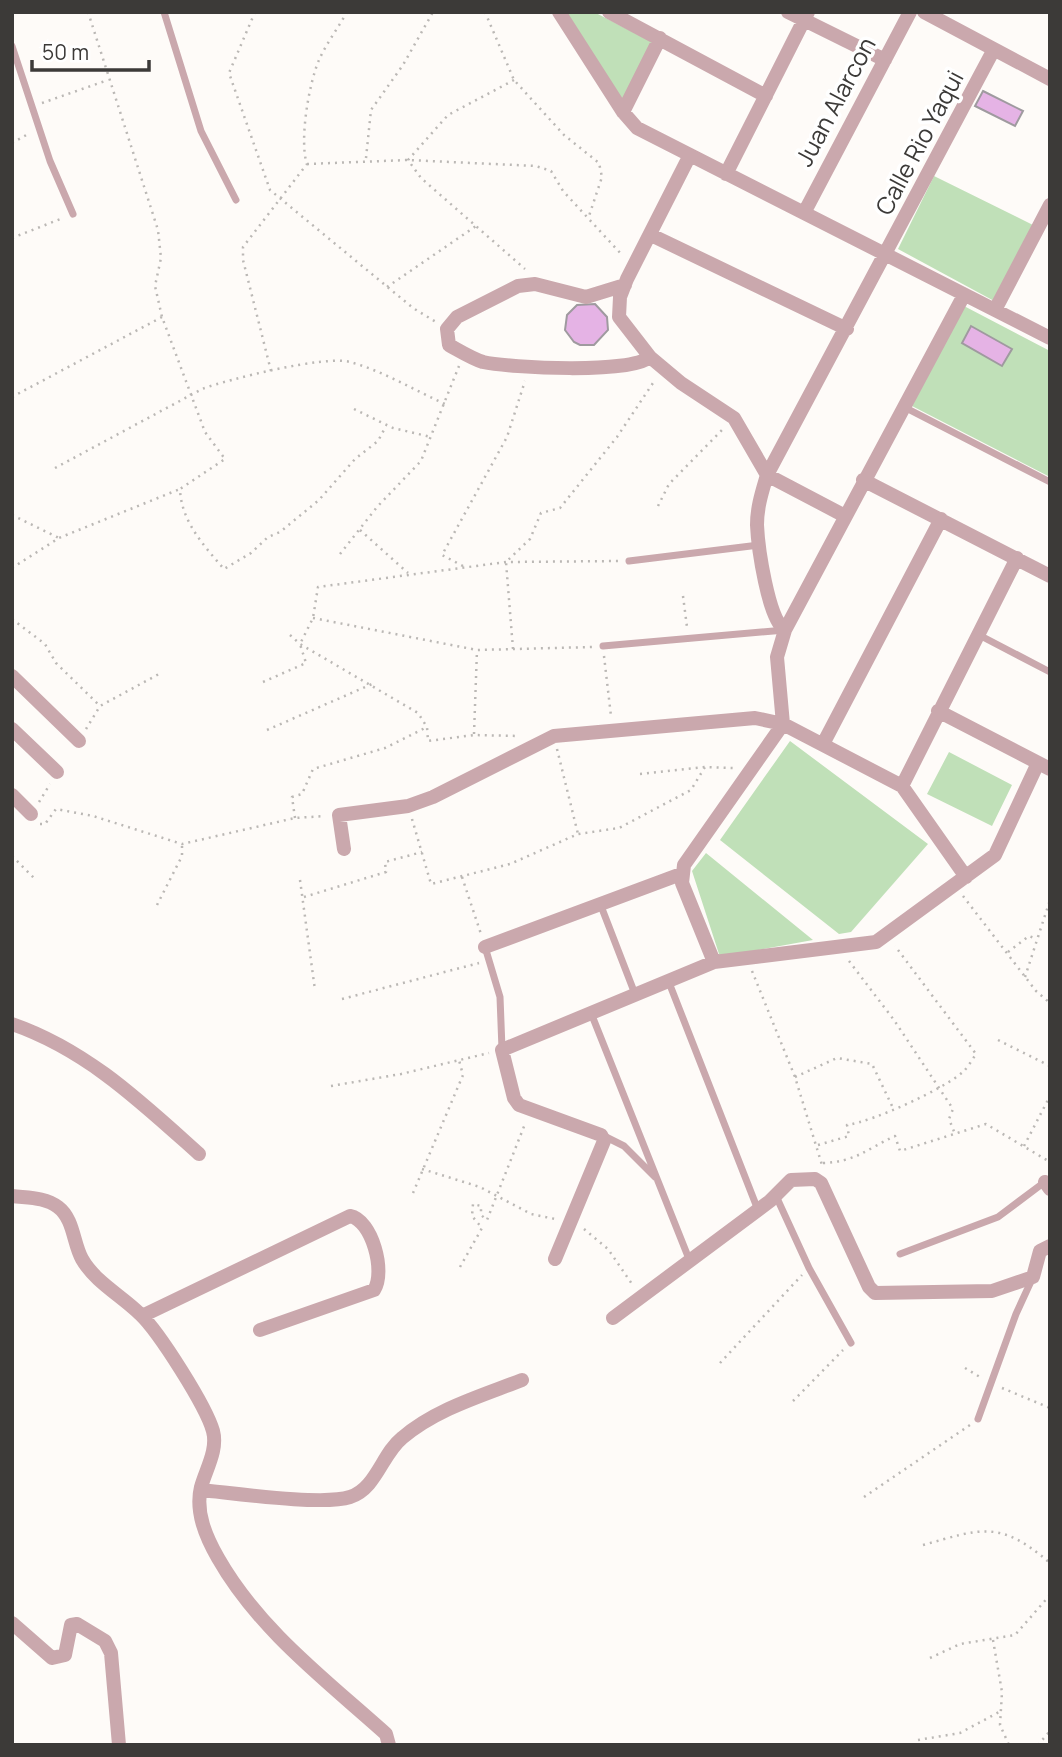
<svg xmlns="http://www.w3.org/2000/svg" width="1062" height="1757" font-family="Manrope,sans-serif">
<style>
.green{fill:#c0e0b8}
.building{fill:#e5b3e5;stroke:#9f9a9f;stroke-width:2}
.lines{fill:none;stroke-linecap:round;stroke-linejoin:round}
.path{stroke:#bbb8b5;stroke-width:2.5;stroke-dasharray:2 5;stroke-linecap:butt}
.lane{stroke:#caa8ad;stroke-width:7}
.street{stroke:#caa8ad;stroke-width:14}
.labels{text-anchor:middle;stroke-width:7;stroke-linejoin:round;paint-order:stroke}
.street-label{font-size:24px;fill:#3c3a38;stroke:#fff}
</style>
<rect width="100%" height="100%" fill="#fefbf8"/>
<path class="green" d="M 564,12 L 594,12 L 654,43 L 623,102 Z
M 934,176 L 1033,225 L 996,302 L 898,249 Z
M 964,306 L 1050,351 L 1050,477 L 912,406 Z
M 790,741 L 928,844 L 851,932 L 839,934 L 720,840 Z
M 949,752 L 1012,785 L 992,826 L 927,794 Z
M 706,853 L 813,940 L 720,957 L 692,871 Z"/>
<path class="building" d="M 983,91 L 1023,111 L 1015,126 L 975,106 Z
M 595,304 L 607,317 L 608,330 L 594,345 L 580,345 L 574,342 L 565,330 L 567,315 L 577,305 Z
M 971,326 L 1012,349 L 1002,366 L 962,343 Z"/>
<g class="lines">
<path class="path" d="M 88,12 L 158,230 L 161,258 L 155,286 L 162,317 L 205,432 L 225,459 L 180,489 C 181,521 204,546 224,569 L 251,553 L 268,537 L 280,532 L 319,500 L 355,459 L 378,441 L 386,426
M 255,12 L 229,73 L 270,190 L 413,308 L 436,322
M 485,12 L 514,80 L 564,135 L 599,163 L 602,177 L 589,216
M 514,80 L 448,115 L 408,160 L 421,178 L 525,269
M 42,103 L 108,80
M 12,143 L 30,133
M 366,158 L 371,110 L 403,65 L 433,12
M 307,164 L 408,160 L 536,166 L 551,171 L 563,191 L 623,256
M 12,238 L 63,218
M 387,287 L 476,226
M 271,371 L 243,260 L 243,247 L 307,164 C 299,141 309,83 319,60 C 326,44 338,28 347,12
M 12,397 L 162,317
M 354,409 L 393,428 L 431,437
M 55,468 L 202,389 C 229,379 325,355 350,362 C 383,371 414,390 445,404
M 658,506 L 669,484 L 724,428
M 12,515 L 59,538
M 360,530 L 408,573
M 340,554 L 377,507 L 421,461 L 459,366
M 463,566 L 442,555 L 507,437 L 525,381
M 12,568 L 59,538 L 180,489
M 683,596 L 687,627
M 313,618 L 477,650 L 593,647
M 12,619 L 45,644 L 56,663 L 100,706
M 290,635 L 300,644 L 418,713 L 427,727 L 428,741 L 474,735 L 519,736
M 513,649 L 506,562 L 530,539 L 541,513 L 560,508 L 617,437 L 655,380
M 604,656 L 611,716
M 263,682 L 306,663 L 300,644 L 313,618 L 318,587 L 506,562 L 618,561
M 86,729 L 100,706 L 159,674
M 267,730 L 372,684
M 474,734 L 477,650
M 557,749 L 578,834
M 640,774 L 705,767 L 733,768
M 39,802 L 50,784
M 295,818 L 292,797 L 302,794 L 313,769 L 385,748 L 427,727
M 412,819 L 431,884 L 510,864 L 578,834 L 619,828 L 691,790 L 705,767
M 40,824 L 45,824 L 56,809 L 93,816 L 182,844 L 295,818 L 325,816
M 12,856 L 35,879
M 462,877 L 481,934
M 300,880 L 315,990
M 963,896 L 1036,991 L 1050,1003
M 304,897 L 386,872 L 385,862 L 422,852
M 157,905 L 182,856 L 182,844
M 1008,952 L 1029,936 L 1037,939
M 849,961 L 894,1020 L 953,1109 L 949,1119 L 955,1134
M 752,971 L 795,1077 L 822,1165
M 1025,977 L 1050,900
M 342,999 L 479,963
M 998,1040 L 1050,1066
M 795,1077 L 837,1058 L 872,1064 L 893,1108
M 331,1086 L 401,1074 L 489,1053
M 818,1145 L 849,1136 L 847,1125 C 874,1121 942,1090 963,1072 C 968,1067 972,1060 976,1054 L 895,946
M 1024,1146 L 1050,1096
M 823,1163 C 855,1162 867,1149 895,1136 L 900,1151 L 986,1124 L 1050,1162
M 422,1169 L 480,1187 L 531,1214 L 555,1219
M 413,1193 L 463,1075 L 459,1060
M 584,1229 L 608,1249 L 632,1284
M 460,1267 L 482,1228 L 472,1216 L 473,1204 L 481,1206 L 481,1215 L 487,1220 L 525,1124
M 720,1363 L 802,1275
M 965,1368 L 980,1377
M 1002,1388 L 1050,1408
M 793,1401 L 843,1350
M 864,1497 L 970,1425
M 923,1545 C 981,1529 999,1519 1050,1563
M 993,1640 L 1002,1692 L 1000,1725 L 1009,1745
M 930,1658 L 960,1644 L 1015,1635 L 1050,1595
M 918,1740 L 960,1733 L 1001,1711
M 1038,1745 L 1050,1731"/>
<path class="lane" d="M 164,12 L 201,131 L 236,200
M 12,46 L 50,161 L 73,214
M 904,407 L 1050,482
M 629,561 L 759,545
M 979,635 L 1050,672
M 603,646 L 785,630
M 601,906 L 635,994
M 485,947 L 500,997 L 502,1049
M 668,980 L 758,1210
M 591,1013 L 689,1259
M 602,1135 L 624,1146 L 655,1177
M 776,1196 L 809,1268 L 851,1343
M 900,1254 L 998,1217 L 1046,1181
M 978,1419 L 1016,1314 L 1033,1277"/>
<path class="street" d="M 559,12 L 623,112 L 637,128 L 1050,338
M 609,12 L 766,96
M 788,12 L 885,60
M 924,12 L 1050,79
M 623,112 L 660,38
M 690,155 L 627,279 L 620,297 L 619,317 L 650,357 L 681,383 L 734,418 L 767,475 L 845,516
M 726,174 L 808,12
M 804,213 L 910,12
M 651,235 L 847,329
M 625,285 L 586,297 L 535,284 L 518,286 L 457,317 L 447,329 L 449,345 C 460,351 471,358 483,362 C 511,368 631,374 650,357
M 995,310 L 1050,205
M 863,480 L 1050,576
M 785,630 C 768,619 758,547 757,525 C 757,507 762,492 767,475 L 993,51
M 12,676 L 79,741
M 938,711 L 1050,769
M 12,729 L 57,772
M 823,744 L 941,519
M 902,786 L 1017,558
M 12,795 L 31,814
M 344,849 L 339,815 L 408,806 L 433,797 L 554,736 L 755,718 L 783,724 L 902,786 L 966,877
M 485,947 L 681,874
M 714,962 L 682,883 L 684,865 L 783,724 L 777,657 L 785,630 L 964,295
M 12,1024 C 87,1050 141,1102 199,1154
M 1045,1182 L 1050,1189
M 12,1196 C 28,1198 45,1197 58,1207 C 74,1219 73,1243 82,1259 C 95,1282 122,1296 140,1314 C 159,1332 206,1406 213,1431 C 218,1450 206,1469 201,1487 C 195,1512 206,1537 218,1558 C 259,1630 326,1680 386,1734 L 389,1745
M 555,1259 L 604,1141 L 601,1135 L 519,1105 L 514,1098 L 502,1050 L 714,962 L 876,942 L 995,855 L 1038,763
M 142,1316 L 350,1216 C 372,1220 386,1272 374,1290 L 260,1330
M 613,1318 L 770,1201 L 791,1180 L 815,1179 L 821,1183 L 869,1287 L 875,1293 L 992,1291 L 1033,1277 L 1040,1251 L 1050,1246
M 201,1490 C 233,1493 323,1506 350,1497 C 376,1489 382,1454 402,1438 C 436,1409 481,1396 522,1380
M 12,1623 L 52,1658 L 65,1655 L 71,1625 L 77,1624 L 105,1641 L 111,1653 L 119,1745"/>
</g>
<g class="labels">
<g class="street-label">
<text transform="translate(836 102) rotate(-62)" y="8">Juan Alarcon</text>
<text transform="translate(920 143) rotate(-62)" y="8">Calle Rio Yaqui</text>
</g>
</g>
<rect width="1062" height="1757" fill="none" stroke="#3c3a38" stroke-width="28"/>
<path d="M32 60v10h117v-10" fill="none" stroke="#3c3a38" stroke-width="3.5"/>
<text x="42" y="60" font-size="21" fill="#3c3a38" stroke="#ffffff" stroke-width="5" paint-order="stroke">50 m</text>
</svg>
